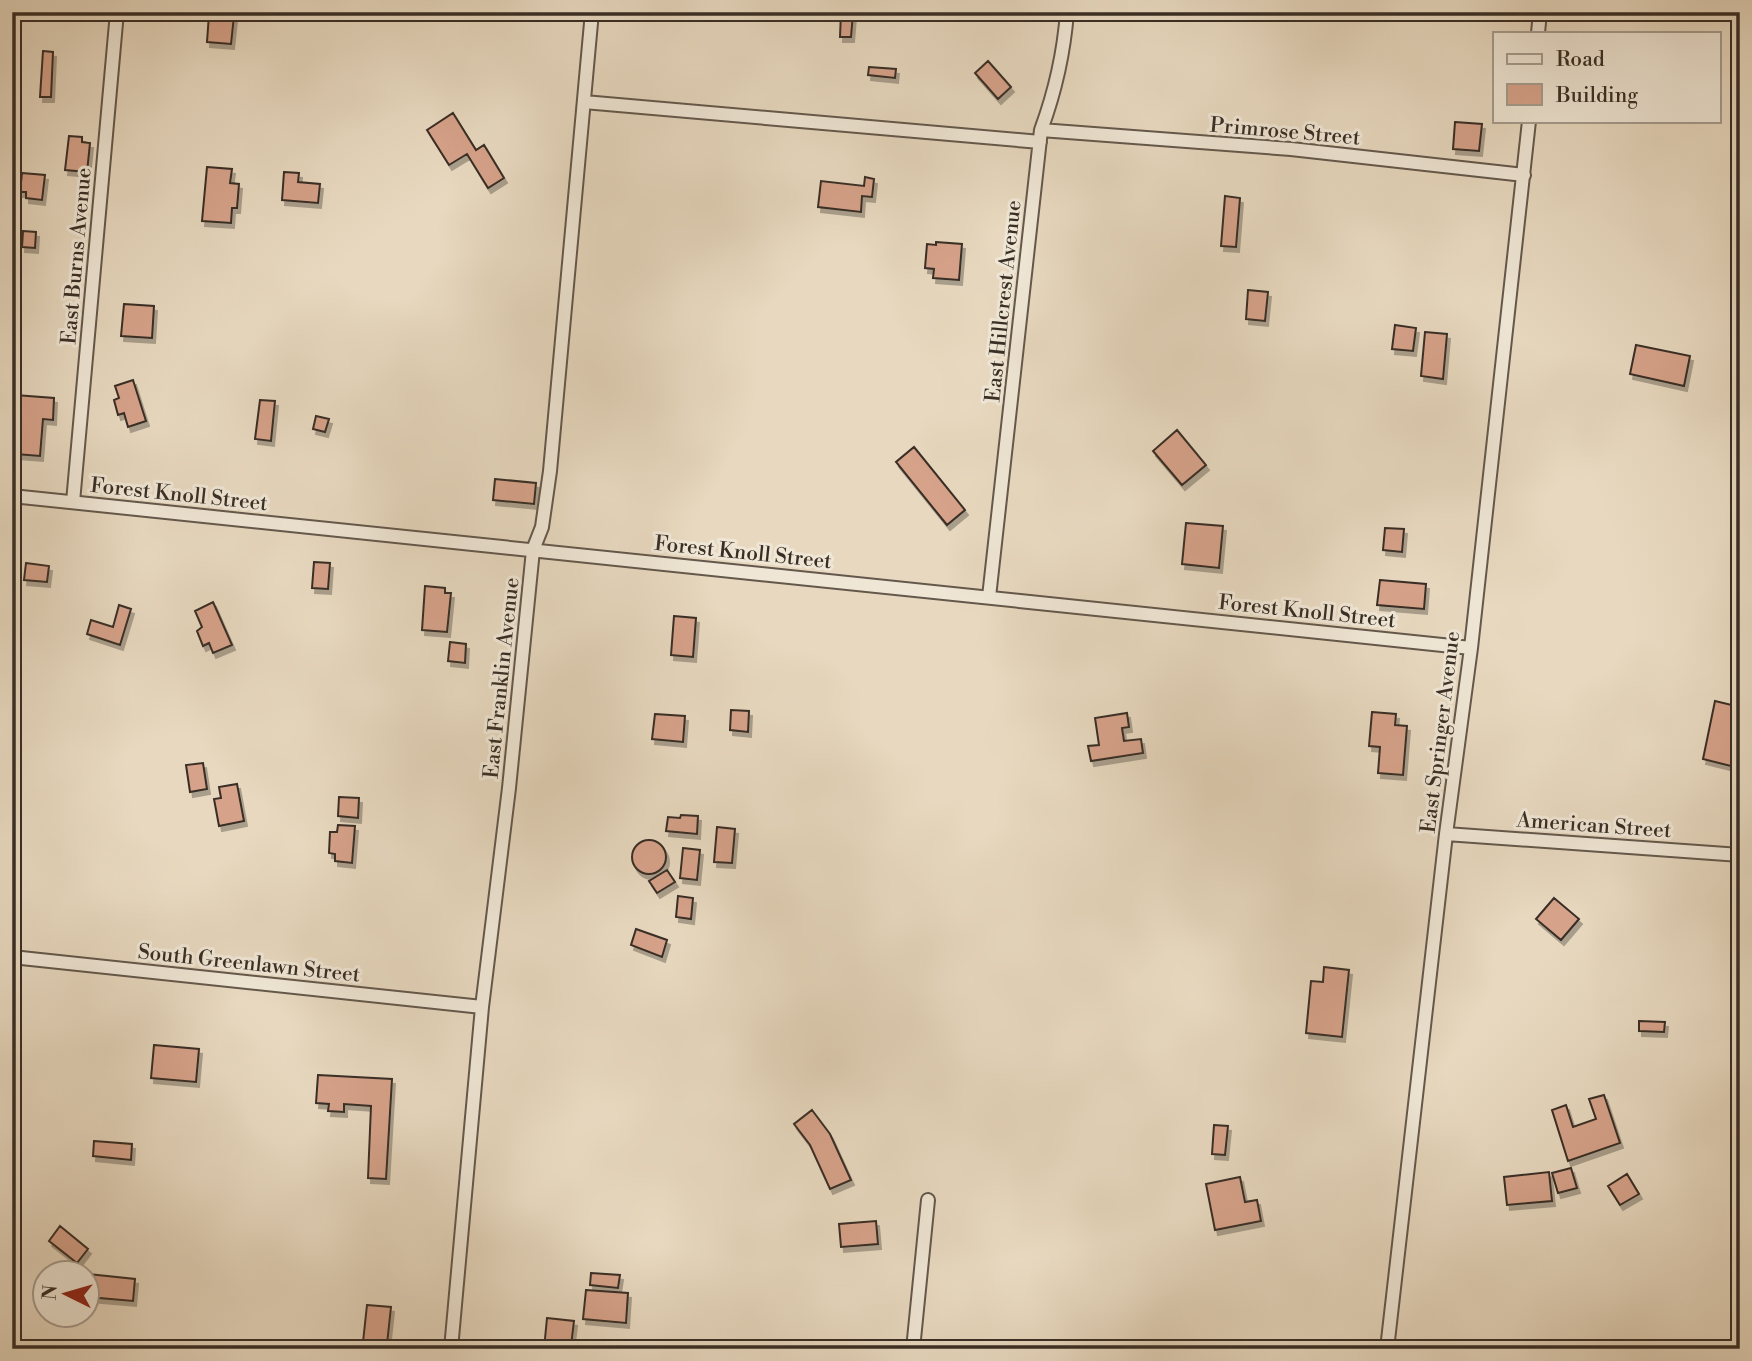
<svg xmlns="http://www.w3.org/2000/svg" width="1752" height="1361" font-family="'Libre Bodoni',serif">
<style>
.building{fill:#d6a28a;stroke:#392e25;stroke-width:2;filter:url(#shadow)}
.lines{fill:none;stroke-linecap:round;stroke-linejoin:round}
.minor-casing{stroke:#64584c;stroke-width:16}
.minor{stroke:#efe6d5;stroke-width:12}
.labels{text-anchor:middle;stroke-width:6;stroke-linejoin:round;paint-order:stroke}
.street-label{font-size:21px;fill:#392e25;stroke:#efe6d5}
</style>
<defs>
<filter id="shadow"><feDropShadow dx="3" dy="5" stdDeviation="0" flood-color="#0004"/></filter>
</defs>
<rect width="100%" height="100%" fill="#e7d8bf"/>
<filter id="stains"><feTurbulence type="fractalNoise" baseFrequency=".00286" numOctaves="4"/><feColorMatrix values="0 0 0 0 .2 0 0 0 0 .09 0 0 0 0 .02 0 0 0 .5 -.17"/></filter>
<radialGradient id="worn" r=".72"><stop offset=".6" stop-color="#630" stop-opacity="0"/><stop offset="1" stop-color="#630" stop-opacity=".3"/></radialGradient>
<path class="building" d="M 841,12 L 853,13 L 851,37 L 840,37 Z
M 209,14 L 234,16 L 231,44 L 207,42 Z
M 43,51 L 53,52 L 51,97 L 40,97 Z
M 988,61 L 1011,87 L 998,99 L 975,73 Z
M 869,67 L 896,69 L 895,78 L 868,75 Z
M 453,113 L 476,150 L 484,145 L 504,178 L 488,188 L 467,154 L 449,165 L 427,130 Z
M 1455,122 L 1482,124 L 1479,151 L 1453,149 Z
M 69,136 L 82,137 L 82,142 L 90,143 L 87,172 L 65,170 Z
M 207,167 L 232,169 L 230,183 L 239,184 L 237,208 L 232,208 L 231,223 L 202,221 Z
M 284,172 L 299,173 L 298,182 L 320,184 L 318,203 L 282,200 Z
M 22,173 L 45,175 L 42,200 L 26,198 L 26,192 L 20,192 Z
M 865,177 L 874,179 L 872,197 L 862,196 L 861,212 L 818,207 L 821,181 L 864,186 Z
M 1225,196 L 1240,198 L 1236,247 L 1221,246 Z
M 23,231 L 36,232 L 35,248 L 22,247 Z
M 936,242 L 962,244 L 959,280 L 933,278 L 934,269 L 925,268 L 927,244 L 936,245 Z
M 1248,290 L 1268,292 L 1265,321 L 1246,319 Z
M 124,304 L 154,306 L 152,338 L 121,336 Z
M 1395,325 L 1416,328 L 1413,351 L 1392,349 Z
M 1425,332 L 1447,334 L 1443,379 L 1421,376 Z
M 1636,345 L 1690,356 L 1684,386 L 1630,374 Z
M 133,380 L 146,421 L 128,427 L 124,413 L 118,415 L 114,400 L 119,398 L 115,386 Z
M 15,395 L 54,398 L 53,420 L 43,419 L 40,456 L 16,454 L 17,425 L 13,425 Z
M 260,400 L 275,401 L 271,441 L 255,439 Z
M 316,416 L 329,419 L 325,432 L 313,429 Z
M 1177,430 L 1206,465 L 1182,485 L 1153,451 Z
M 914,447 L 965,510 L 947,525 L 896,462 Z
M 495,479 L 536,483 L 534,504 L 493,500 Z
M 1186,523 L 1223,526 L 1219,568 L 1182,564 Z
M 1385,528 L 1404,529 L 1402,552 L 1383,550 Z
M 314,562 L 330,563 L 328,589 L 312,588 Z
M 26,563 L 49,566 L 47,582 L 24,580 Z
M 1380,580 L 1426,584 L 1424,609 L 1377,605 Z
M 425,586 L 445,588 L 445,593 L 451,593 L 447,632 L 422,630 Z
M 213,602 L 232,645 L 213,653 L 209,643 L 203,646 L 197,631 L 202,627 L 195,611 Z
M 119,605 L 131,609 L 120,645 L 87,634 L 91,620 L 113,627 Z
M 674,616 L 696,618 L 693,657 L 671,655 Z
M 450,642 L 466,644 L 465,663 L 448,661 Z
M 1715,701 L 1740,707 L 1740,726 L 1731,766 L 1703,759 Z
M 731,710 L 749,711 L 748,732 L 730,730 Z
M 1372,712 L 1396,714 L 1395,725 L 1407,726 L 1403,775 L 1378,773 L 1380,747 L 1369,746 Z
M 1127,713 L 1129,727 L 1122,728 L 1124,741 L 1141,739 L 1143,753 L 1091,761 L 1088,746 L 1099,745 L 1095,718 Z
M 655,714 L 685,716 L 683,742 L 652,739 Z
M 203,763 L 207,789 L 190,792 L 186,765 Z
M 237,784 L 244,821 L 219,826 L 214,799 L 221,798 L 219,787 Z
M 339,797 L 359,798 L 358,818 L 338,816 Z
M 681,815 L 698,816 L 697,834 L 666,831 L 668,817 L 680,818 Z
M 338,825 L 355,826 L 352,863 L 335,861 L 335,854 L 329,853 L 330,832 L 337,832 Z
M 717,827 L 735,829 L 732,863 L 714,862 Z
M632 857a17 17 0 1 1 34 0a17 17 0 1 1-34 0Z
M 683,848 L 700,850 L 697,880 L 680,878 Z
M 667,870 L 675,882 L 657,893 L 649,881 Z
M 678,896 L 693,898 L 691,919 L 676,917 Z
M 1554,898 L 1579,919 L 1561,940 L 1536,919 Z
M 636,929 L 667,940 L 662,957 L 631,945 Z
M 1324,967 L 1349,970 L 1342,1037 L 1306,1033 L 1311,981 L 1323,982 Z
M 1639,1021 L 1665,1022 L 1664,1032 L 1639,1031 Z
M 154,1045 L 199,1049 L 196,1082 L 151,1078 Z
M 318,1075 L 392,1079 L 386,1179 L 368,1178 L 371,1106 L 344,1104 L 344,1112 L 328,1111 L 329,1104 L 316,1103 Z
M 1604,1095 L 1620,1143 L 1568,1161 L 1552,1110 L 1566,1105 L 1573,1127 L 1596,1119 L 1589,1099 Z
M 812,1110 L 830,1134 L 851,1180 L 830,1189 L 810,1145 L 794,1124 Z
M 1214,1125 L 1228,1126 L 1225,1155 L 1212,1154 Z
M 94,1141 L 132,1144 L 131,1160 L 93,1156 Z
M 1571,1168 L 1577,1188 L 1558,1193 L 1552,1173 Z
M 1549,1172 L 1552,1201 L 1507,1205 L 1504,1177 Z
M 1627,1174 L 1639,1194 L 1620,1205 L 1608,1186 Z
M 1240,1177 L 1245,1202 L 1257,1200 L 1261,1221 L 1215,1230 L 1206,1184 Z
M 876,1221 L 878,1244 L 841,1247 L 839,1224 Z
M 60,1226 L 88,1249 L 77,1263 L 49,1241 Z
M 591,1273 L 620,1275 L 618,1288 L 590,1285 Z
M 88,1274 L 135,1279 L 133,1301 L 88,1297 Z
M 586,1290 L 628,1293 L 626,1323 L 583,1319 Z
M 367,1305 L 391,1307 L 387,1344 L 363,1342 Z
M 547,1318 L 574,1321 L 571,1346 L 578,1347 L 578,1349 L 544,1349 Z"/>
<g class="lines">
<defs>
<path id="minor" d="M 1538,33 L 1540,12
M 584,102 L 1040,142
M 1041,130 L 1291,149 L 1524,175
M 12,496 L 1471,648
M 73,502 L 117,12
M 989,597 L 1041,130 C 1055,92 1064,52 1067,12
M 1446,834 L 1740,855
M 12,957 L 482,1007
M 451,1349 L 482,1007 L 509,788 L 533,550 L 542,527 L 550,471 L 592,12
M 913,1349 L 928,1200
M 1387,1349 L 1446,834 L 1471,648 L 1529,121"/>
</defs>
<use href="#minor" class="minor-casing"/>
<use href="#minor" class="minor"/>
</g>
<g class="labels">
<g class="street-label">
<text transform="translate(1285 131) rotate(5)" y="7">Primrose Street</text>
<text transform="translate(76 256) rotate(-85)" y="7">East Burns Avenue</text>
<text transform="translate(1003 301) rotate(-84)" y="7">East Hillcrest Avenue</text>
<text transform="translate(179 494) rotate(6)" y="7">Forest Knoll Street</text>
<text transform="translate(743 552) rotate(6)" y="7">Forest Knoll Street</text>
<text transform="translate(1307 611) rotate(6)" y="7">Forest Knoll Street</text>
<text transform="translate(501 678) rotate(-84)" y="7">East Franklin Avenue</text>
<text transform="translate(1440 732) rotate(-83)" y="7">East Springer Avenue</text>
<text transform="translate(1594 825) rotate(4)" y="7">American Street</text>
<text transform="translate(249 963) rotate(6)" y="7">South Greenlawn Street</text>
</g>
</g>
<rect width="1752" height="1361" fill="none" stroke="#e7d8bf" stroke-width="42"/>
<rect x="14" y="14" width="1724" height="1333" fill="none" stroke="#392e25" stroke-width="3.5"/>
<rect x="21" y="21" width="1710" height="1319" fill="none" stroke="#392e25" stroke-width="2"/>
<rect x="1493" y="32" width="228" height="91" fill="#efe6d5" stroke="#a69c8f" stroke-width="2"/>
<rect x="1507" y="54" width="35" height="10" fill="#efe6d5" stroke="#a69c8f" stroke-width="2"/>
<text x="1556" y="66" font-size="21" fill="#392e25">Road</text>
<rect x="1507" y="84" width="35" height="21" fill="#d6a28a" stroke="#a69c8f" stroke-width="2"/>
<text x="1556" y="102" font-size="21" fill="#392e25">Building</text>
<g transform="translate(66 1294) rotate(275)"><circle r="33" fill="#efe6d5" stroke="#a69c8f" stroke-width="2"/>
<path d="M0-5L12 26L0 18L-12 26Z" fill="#8f2418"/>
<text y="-10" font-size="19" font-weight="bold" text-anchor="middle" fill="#392e25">N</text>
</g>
<rect width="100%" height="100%" filter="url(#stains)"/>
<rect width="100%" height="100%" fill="url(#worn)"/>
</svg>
